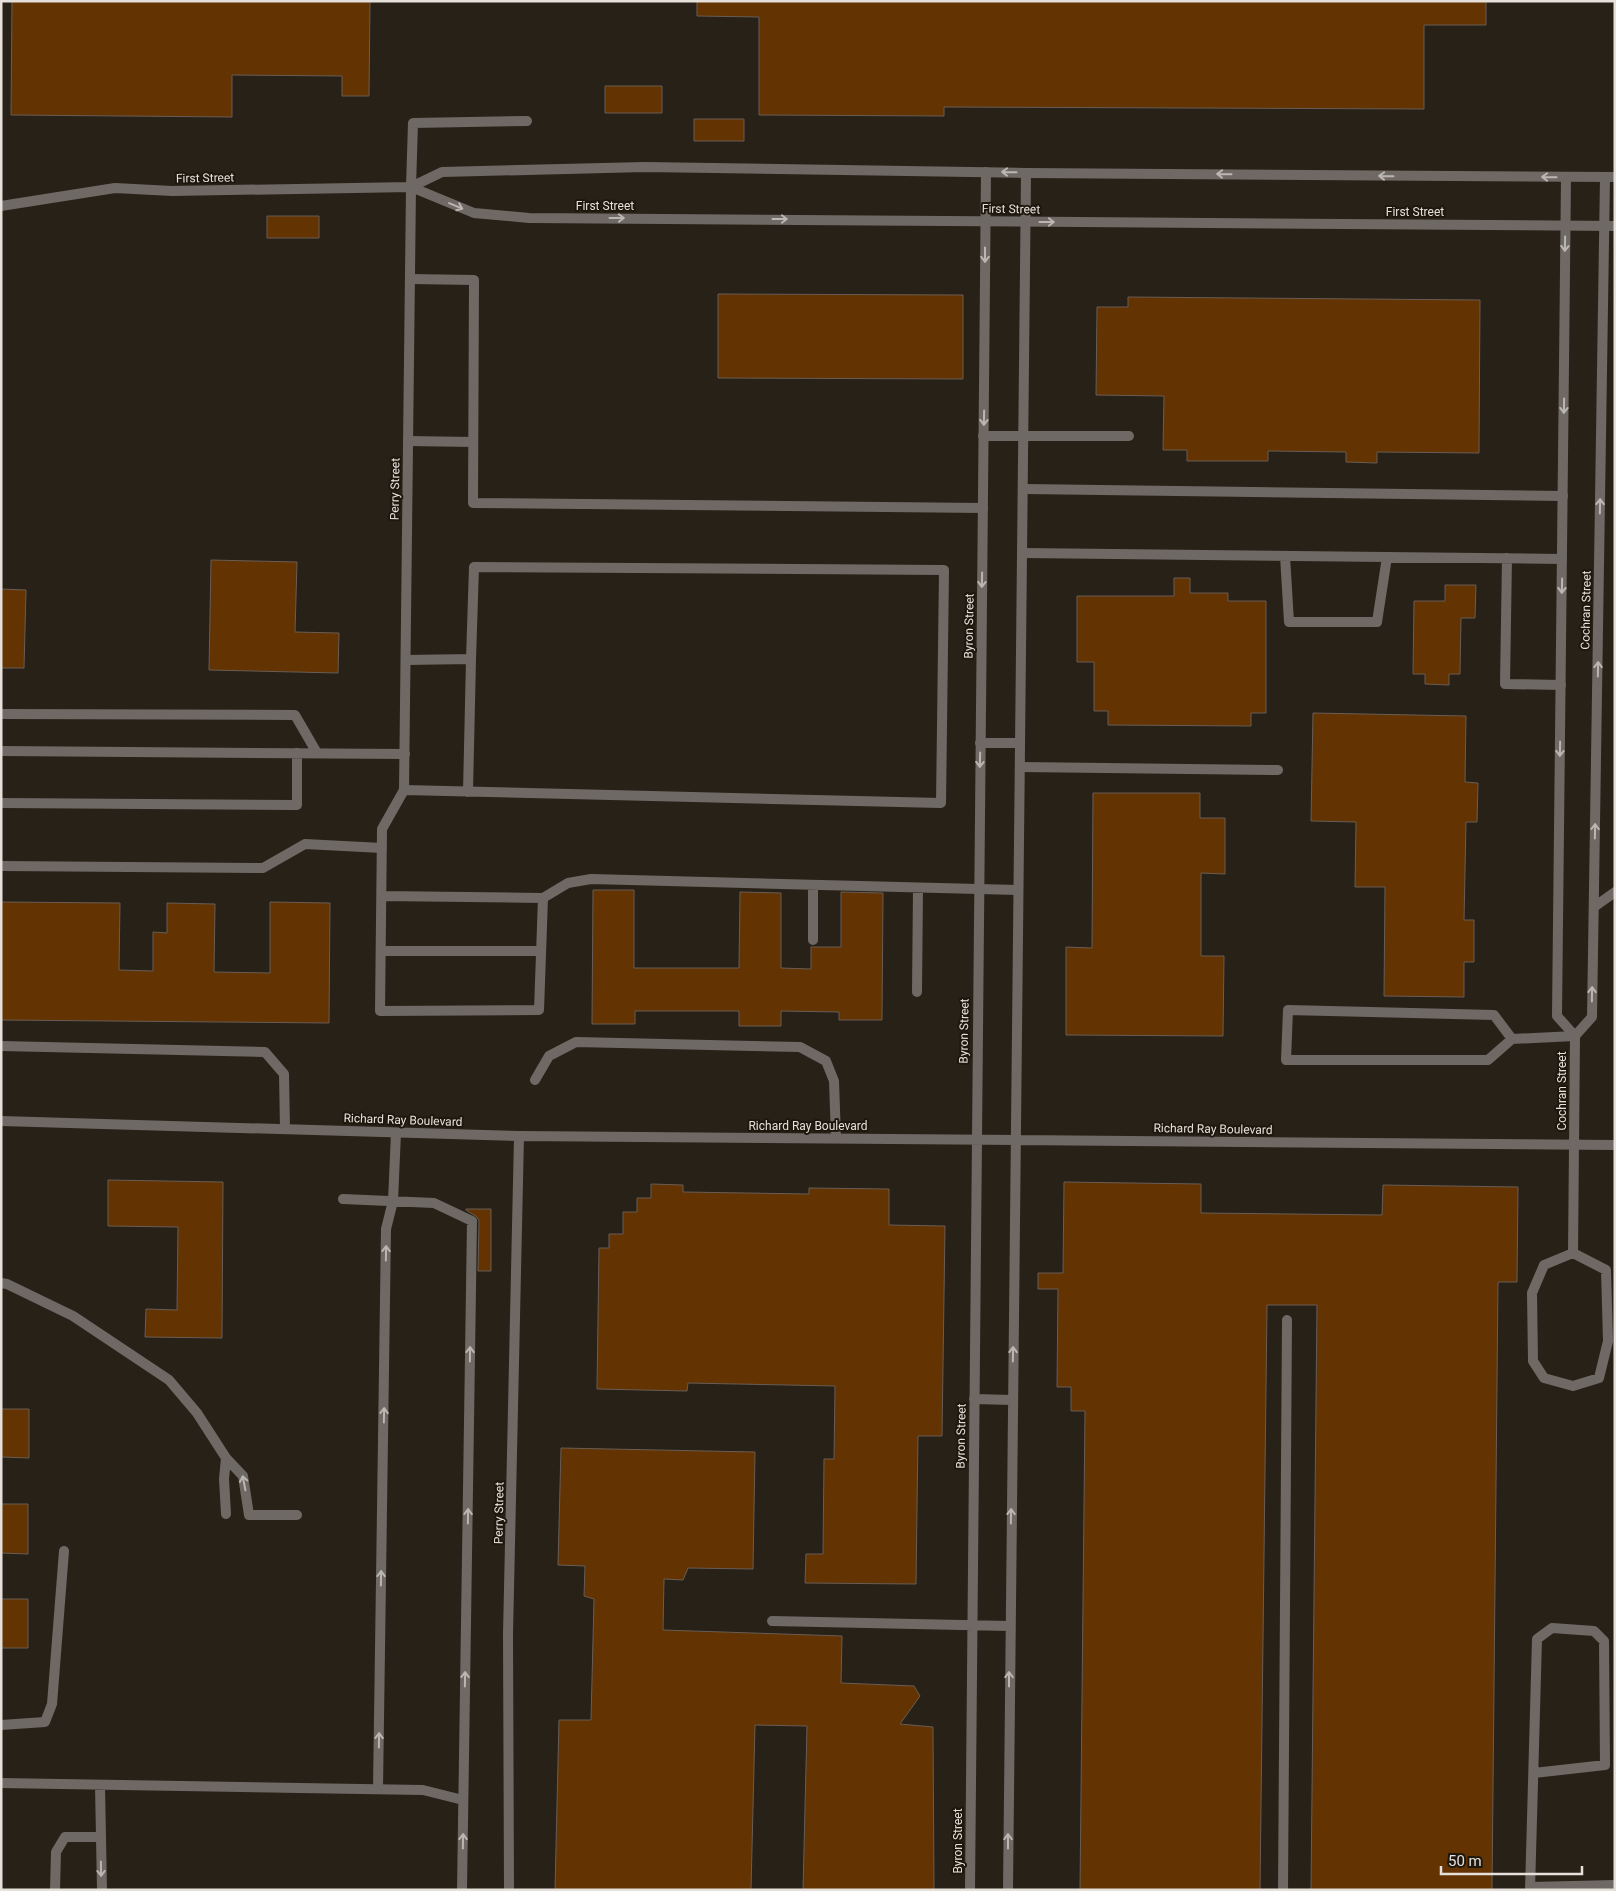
<svg xmlns="http://www.w3.org/2000/svg" width="1616" height="1891" font-family="Roboto,sans-serif">
<style>
.building{fill:#633401;stroke:#695d55}
.lines{fill:none;stroke-linecap:round;stroke-linejoin:round}
.service{stroke:#6e6965;stroke-width:10}
.minor{stroke:#6e6965;stroke-width:10}
.tertiary{stroke:#6e6965;stroke-width:10}
.oneway{stroke:#bbb6b1}
.labels{text-anchor:middle;stroke-width:4;stroke-linejoin:round;paint-order:stroke}
.street-label{font-size:12px;fill:#e5e0da;stroke:#1e170e}
</style>
<rect width="100%" height="100%" fill="#282117"/>
<path class="building" d="M 12,1 L 370,1 L 369,96 L 342,96 L 342,76 L 232,75 L 232,117 L 11,115 Z
M 697,1 L 1486,1 L 1486,25 L 1424,25 L 1424,109 L 944,107 L 944,116 L 759,115 L 759,17 L 697,16 Z
M 605,86 L 662,86 L 662,113 L 605,113 Z
M 694,119 L 744,119 L 744,141 L 694,141 Z
M 267,216 L 319,216 L 319,238 L 267,238 Z
M 718,294 L 963,295 L 963,379 L 718,378 Z
M 1128,297 L 1480,300 L 1479,453 L 1377,452 L 1377,463 L 1346,462 L 1346,452 L 1268,451 L 1268,461 L 1187,461 L 1187,450 L 1163,450 L 1164,396 L 1096,395 L 1097,307 L 1128,307 Z
M 211,560 L 297,562 L 295,632 L 339,633 L 338,673 L 209,670 Z
M 1174,578 L 1190,578 L 1190,593 L 1228,593 L 1228,601 L 1266,601 L 1266,713 L 1251,713 L 1251,726 L 1108,725 L 1108,711 L 1094,711 L 1094,662 L 1077,662 L 1077,596 L 1174,596 Z
M 1445,585 L 1476,585 L 1475,618 L 1461,618 L 1460,674 L 1449,674 L 1449,685 L 1425,684 L 1425,674 L 1413,674 L 1414,601 L 1445,601 Z
M 1,589 L 26,590 L 24,668 L 1,668 Z
M 1313,713 L 1466,716 L 1465,782 L 1478,783 L 1477,822 L 1466,822 L 1464,920 L 1474,920 L 1474,962 L 1464,962 L 1464,997 L 1384,996 L 1385,887 L 1355,887 L 1356,822 L 1311,821 Z
M 1093,793 L 1200,793 L 1200,818 L 1225,818 L 1225,874 L 1201,873 L 1201,956 L 1224,956 L 1223,1036 L 1066,1035 L 1066,947 L 1092,948 Z
M 593,890 L 634,890 L 634,968 L 739,968 L 740,892 L 781,893 L 781,968 L 811,969 L 811,947 L 841,947 L 841,892 L 883,893 L 882,1020 L 839,1020 L 839,1012 L 781,1011 L 781,1026 L 739,1026 L 739,1011 L 635,1011 L 635,1024 L 592,1024 Z
M 1,902 L 120,903 L 119,970 L 153,971 L 153,932 L 167,933 L 167,903 L 215,904 L 214,972 L 270,973 L 270,902 L 330,903 L 329,1023 L 1,1020 Z
M 108,1180 L 223,1182 L 222,1338 L 145,1337 L 146,1309 L 177,1310 L 178,1227 L 108,1226 Z
M 1064,1182 L 1201,1184 L 1201,1213 L 1382,1215 L 1383,1185 L 1518,1187 L 1517,1282 L 1498,1282 L 1492,1890 L 1311,1890 L 1317,1305 L 1267,1305 L 1260,1890 L 1080,1890 L 1085,1411 L 1071,1411 L 1071,1387 L 1057,1387 L 1058,1289 L 1038,1289 L 1038,1273 L 1063,1273 Z
M 651,1184 L 683,1185 L 683,1192 L 809,1194 L 809,1188 L 889,1189 L 889,1225 L 945,1226 L 942,1436 L 918,1436 L 916,1584 L 805,1583 L 806,1554 L 823,1554 L 824,1459 L 834,1459 L 835,1386 L 688,1383 L 687,1391 L 597,1389 L 599,1248 L 609,1248 L 609,1234 L 623,1234 L 623,1212 L 637,1212 L 637,1198 L 651,1198 Z
M 466,1209 L 491,1209 L 491,1271 L 478,1271 L 479,1221 L 477,1217 L 466,1210 Z
M 1,1409 L 29,1409 L 29,1458 L 1,1457 Z
M 561,1448 L 755,1452 L 753,1569 L 688,1568 L 683,1580 L 664,1579 L 663,1630 L 842,1636 L 841,1683 L 914,1686 L 920,1696 L 900,1724 L 933,1727 L 934,1890 L 803,1890 L 807,1726 L 755,1725 L 751,1890 L 555,1890 L 559,1720 L 591,1720 L 594,1599 L 584,1596 L 585,1566 L 558,1565 Z
M 1,1504 L 28,1504 L 28,1554 L 1,1553 Z
M 1,1599 L 28,1599 L 28,1648 L 1,1648 Z"/>
<g class="lines">
<path class="service" d="M 411,187 L 413,123 L 527,121
M 410,279 L 474,280 L 473,503 L 983,508
M 983,436 L 1129,436
M 408,441 L 473,442
M 1024,489 L 1563,496
M 1023,553 L 1562,559
M 1285,556 L 1289,622 L 1377,622 L 1387,557
M 1507,558 L 1505,684 L 1561,685
M 1,714 L 295,715 L 317,753
M 980,743 L 1020,743
M 1,751 L 405,754
M 1020,767 L 1278,770
M 468,792 L 471,659
M 1,803 L 297,805 L 297,753
M 1,866 L 263,868 L 305,844 L 382,848
M 813,885 L 813,940
M 382,896 L 543,898 L 539,1010 L 380,1011 L 382,829 L 404,790 L 941,803 L 944,570 L 474,567 L 471,659 L 406,660
M 543,898 L 568,883 L 591,879 L 1018,890
M 1594,907 L 1615,892
M 381,951 L 541,951
M 917,992 L 918,888
M 1512,1039 L 1494,1015 L 1288,1010 L 1286,1060 L 1488,1060 L 1512,1039 L 1575,1036
M 1,1046 L 265,1052 L 284,1074 L 285,1129
M 535,1080 L 549,1056 L 576,1042 L 800,1047 L 826,1061 L 834,1081 L 836,1138
M 343,1199 L 434,1203 L 472,1221 L 462,1890
M 1573,1253 L 1606,1270 L 1608,1341 L 1599,1378 L 1573,1386 L 1544,1378 L 1533,1361 L 1532,1293 L 1544,1265 L 1573,1253 L 1574,1145
M 1,1283 L 7,1284 L 73,1316 L 169,1380 L 197,1413 L 226,1458 L 243,1476 L 249,1515 L 297,1515
M 226,1458 L 224,1479 L 226,1514
M 1,1725 L 45,1722 L 52,1704 L 64,1551
M 1,1783 L 423,1790 L 463,1800
M 100,1785 L 102,1890
M 378,1789 L 386,1229 L 393,1201 L 396,1133
M 1530,1887 L 1615,1885
M 55,1890 L 56,1852 L 65,1837 L 101,1837
M 1283,1890 L 1287,1320
M 1530,1890 L 1537,1639 L 1552,1628 L 1594,1631 L 1604,1641 L 1605,1765 L 1534,1773"/>
<path class="minor" d="M 1566,177 L 1557,1016 L 1575,1036
M 404,790 L 411,187
M 1,1121 L 519,1136 L 1615,1145
M 1574,1145 L 1575,1036 L 1592,1017 L 1605,177
M 974,1399 L 1012,1400
M 772,1621 L 1009,1626
M 509,1890 L 508,1634 L 519,1136
M 970,1890 L 986,172
M 1008,1890 L 1026,173"/>
<path class="tertiary" d="M 411,187 L 442,172 L 645,167 L 1026,173 L 1615,177
M 1,206 L 115,188 L 172,191 L 411,187 L 474,213 L 529,218 L 1615,226"/>
</g>
<defs><path id="oneway-shaft" d="M-6 0H5M1.5-3L5.5 0L1.5 3" fill="none" stroke-width="1.6" stroke-linecap="round" stroke-linejoin="round" transform="scale(1.25)"/></defs>
<g class="oneway">
<use href="#oneway-shaft" transform="translate(1009 172) rotate(-179)"/>
<use href="#oneway-shaft" transform="translate(1224 174) rotate(-179)"/>
<use href="#oneway-shaft" transform="translate(1386 176) rotate(-179)"/>
<use href="#oneway-shaft" transform="translate(1549 177) rotate(-179)"/>
<use href="#oneway-shaft" transform="translate(456 206) rotate(23)"/>
<use href="#oneway-shaft" transform="translate(617 218)"/>
<use href="#oneway-shaft" transform="translate(780 219)"/>
<use href="#oneway-shaft" transform="translate(1047 222)"/>
<use href="#oneway-shaft" transform="translate(1565 244) rotate(91)"/>
<use href="#oneway-shaft" transform="translate(985 255) rotate(90)"/>
<use href="#oneway-shaft" transform="translate(1564 406) rotate(91)"/>
<use href="#oneway-shaft" transform="translate(984 418) rotate(91)"/>
<use href="#oneway-shaft" transform="translate(1600 506) rotate(-89)"/>
<use href="#oneway-shaft" transform="translate(982 580) rotate(91)"/>
<use href="#oneway-shaft" transform="translate(1562 586) rotate(91)"/>
<use href="#oneway-shaft" transform="translate(1598 669) rotate(-89)"/>
<use href="#oneway-shaft" transform="translate(1560 749) rotate(91)"/>
<use href="#oneway-shaft" transform="translate(980 760) rotate(91)"/>
<use href="#oneway-shaft" transform="translate(1595 831) rotate(-89)"/>
<use href="#oneway-shaft" transform="translate(1592 994) rotate(-89)"/>
<use href="#oneway-shaft" transform="translate(386 1253) rotate(-89)"/>
<use href="#oneway-shaft" transform="translate(470 1354) rotate(-89)"/>
<use href="#oneway-shaft" transform="translate(1013 1354) rotate(-89)"/>
<use href="#oneway-shaft" transform="translate(384 1415) rotate(-89)"/>
<use href="#oneway-shaft" transform="translate(244 1483) rotate(-101)"/>
<use href="#oneway-shaft" transform="translate(468 1516) rotate(-89)"/>
<use href="#oneway-shaft" transform="translate(1011 1516) rotate(-89)"/>
<use href="#oneway-shaft" transform="translate(381 1578) rotate(-89)"/>
<use href="#oneway-shaft" transform="translate(465 1679) rotate(-89)"/>
<use href="#oneway-shaft" transform="translate(1009 1679) rotate(-90)"/>
<use href="#oneway-shaft" transform="translate(379 1740) rotate(-89)"/>
<use href="#oneway-shaft" transform="translate(463 1841) rotate(-89)"/>
<use href="#oneway-shaft" transform="translate(1008 1841) rotate(-90)"/>
<use href="#oneway-shaft" transform="translate(101 1869) rotate(89)"/>
</g>
<g class="labels">
<g class="street-label">
<text transform="translate(205 178) rotate(-1)" y="4">First Street</text>
<text x="605" y="210">First Street</text>
<text transform="translate(1011 209) rotate(1)" y="4">First Street</text>
<text x="1415" y="216">First Street</text>
<text transform="translate(395 489) rotate(-89)" y="4">Perry Street</text>
<text transform="translate(1586 610) rotate(-89)" y="4">Cochran Street</text>
<text transform="translate(969 626) rotate(-89)" y="4">Byron Street</text>
<text transform="translate(964 1031) rotate(-89)" y="4">Byron Street</text>
<text transform="translate(1562 1091) rotate(-90)" y="4">Cochran Street</text>
<text transform="translate(403 1120) rotate(2)" y="4">Richard Ray Boulevard</text>
<text x="808" y="1130">Richard Ray Boulevard</text>
<text transform="translate(1213 1129) rotate(1)" y="4">Richard Ray Boulevard</text>
<text transform="translate(961 1436) rotate(-89)" y="4">Byron Street</text>
<text transform="translate(499 1513) rotate(-89)" y="4">Perry Street</text>
<text transform="translate(958 1841) rotate(-90)" y="4">Byron Street</text>
</g>
</g>
<rect width="1616" height="1891" fill="none" stroke="#e5e0da" stroke-width="5"/>
<path d="M1441 1866v8h141v-8" fill="none" stroke="#e5e0da" stroke-width="2.5"/>
<text x="1448" y="1866" font-size="15" fill="#e5e0da" stroke="#1e170e" stroke-width="4" paint-order="stroke">50 m</text>
</svg>
